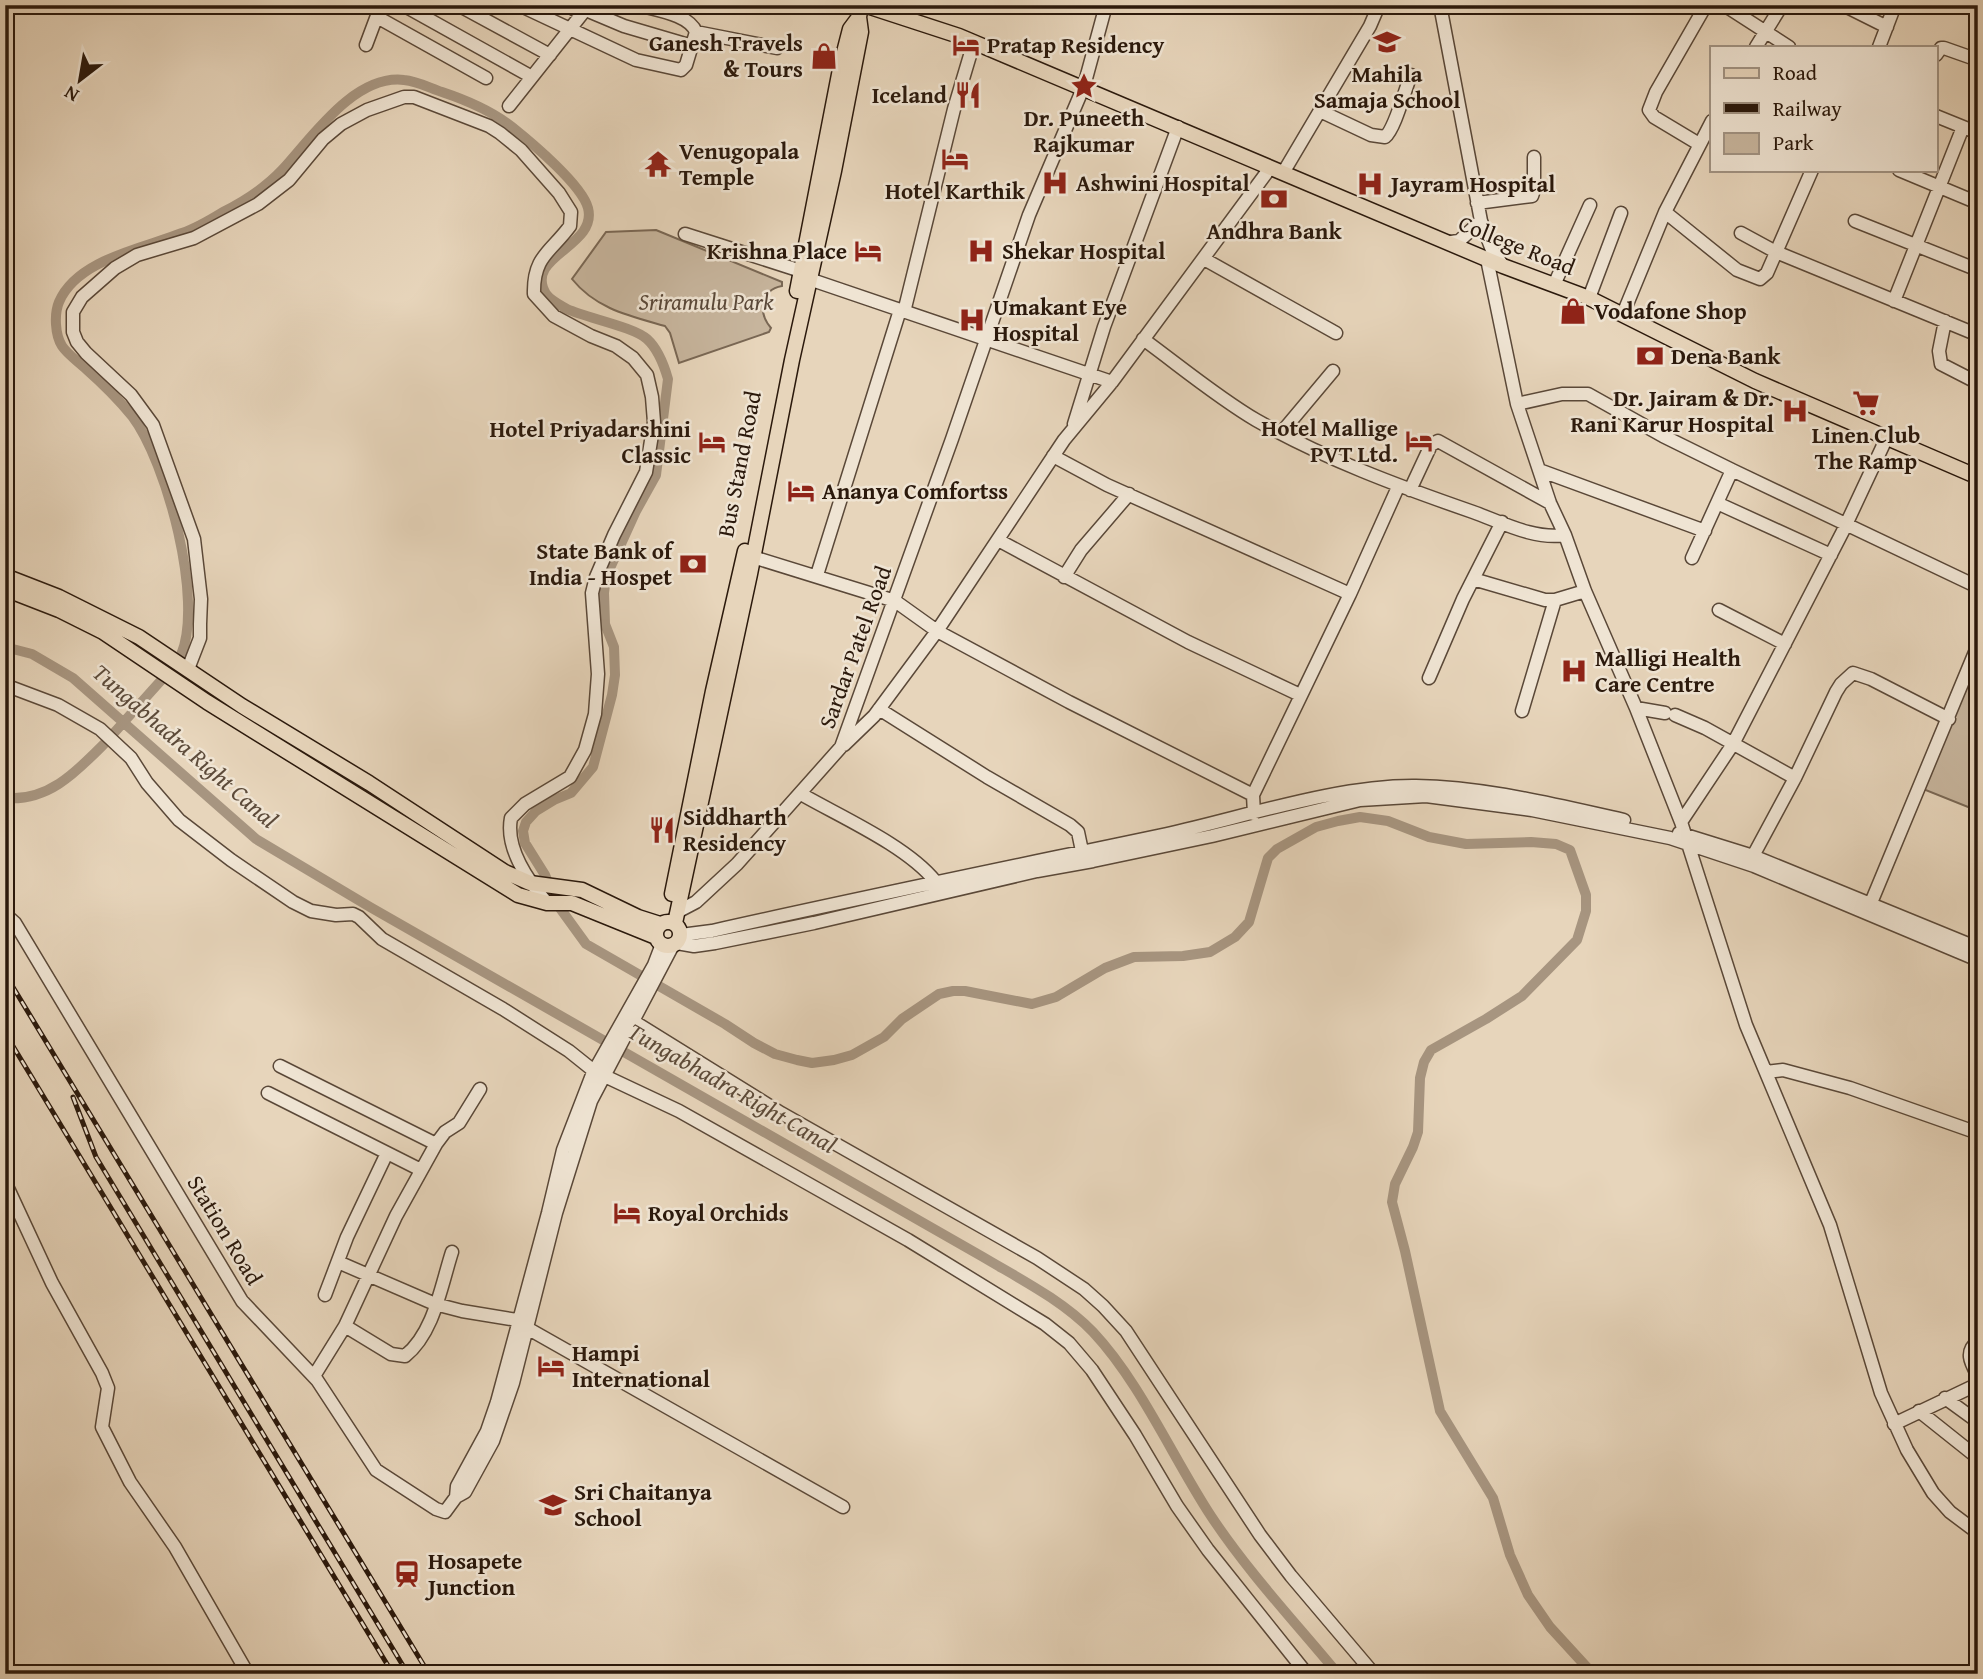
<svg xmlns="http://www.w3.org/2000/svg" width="1983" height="1679" font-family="'Gentium Book Plus',serif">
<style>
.green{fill:#c7b59d;stroke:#796754;stroke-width:2}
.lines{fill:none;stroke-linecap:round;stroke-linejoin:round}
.canal{stroke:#a79580;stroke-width:10}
.minor-casing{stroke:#5a4838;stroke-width:15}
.major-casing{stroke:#2b190c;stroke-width:17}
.minor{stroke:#efe4d3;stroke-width:12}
.major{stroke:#e7d5bb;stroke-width:14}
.rail-casing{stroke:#2b190c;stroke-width:5}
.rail{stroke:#efe4d3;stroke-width:2.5;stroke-dasharray:8;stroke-linecap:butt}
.labels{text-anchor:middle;stroke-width:5;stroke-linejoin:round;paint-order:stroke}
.poi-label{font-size:23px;font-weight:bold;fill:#2b190c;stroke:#efe4d3;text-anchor:start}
.street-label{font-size:23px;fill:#2b190c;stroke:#efe4d3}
.park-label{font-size:23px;font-style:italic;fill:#5a4838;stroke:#efe4d3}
.water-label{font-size:24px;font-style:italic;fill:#5d4b3a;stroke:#efe4d3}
</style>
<rect width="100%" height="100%" fill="#e7d5bb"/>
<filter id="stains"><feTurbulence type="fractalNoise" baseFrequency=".00286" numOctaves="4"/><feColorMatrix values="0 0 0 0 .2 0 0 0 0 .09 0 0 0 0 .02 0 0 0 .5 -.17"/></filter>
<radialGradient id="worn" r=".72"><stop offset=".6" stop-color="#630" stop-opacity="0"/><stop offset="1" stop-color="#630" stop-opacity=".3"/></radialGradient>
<path class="green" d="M 656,230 L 782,282 L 782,286 C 760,290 758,313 771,328 L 769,332 L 679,363 L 670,333 L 665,326 C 630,316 596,309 572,279 L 606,232 Z
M 1978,657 L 1978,811 L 1923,789 Z"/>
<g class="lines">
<path class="canal" d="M 5,647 L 32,654 L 73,678 L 256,839 L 370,907 L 983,1257 C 1020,1279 1062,1300 1093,1332 C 1140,1382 1173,1458 1211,1516 C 1248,1572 1295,1622 1338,1674
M 181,655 C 204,601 167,462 132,416 C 118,399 103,384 86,369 C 79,362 68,355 62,346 C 55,335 54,314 59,302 C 77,259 145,248 182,233 C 197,228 210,220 223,212 C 245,201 265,188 282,170 C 311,139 354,74 404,80 C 417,81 430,88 442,92 C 466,100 492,111 512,127 C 532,143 582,185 588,208 C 598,247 523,256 546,294 C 551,301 560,305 567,309 C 587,318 634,327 647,339 C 658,349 664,365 668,379 L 656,475 L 636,511 L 606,577 L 604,593 L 605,624 L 614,647 L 615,675 L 612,695 L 593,767 L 571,793 L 554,800 L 536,811 L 526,822 L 523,831 L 525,843 L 545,875 L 557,904 L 586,944 L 725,1024 L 754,1043 L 775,1054 L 797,1060 L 812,1063 L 834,1060 L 852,1055 L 884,1037 L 902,1019 L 939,994 L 953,991 L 965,991 L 1032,1004 L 1056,997 L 1105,968 L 1134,957 L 1183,956 L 1210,952 L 1235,937 L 1249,922 L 1268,858 L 1277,849 L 1316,827 L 1338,821 L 1360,817 L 1388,821 L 1429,837 L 1466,844 L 1531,842 L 1556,844 L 1570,850 L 1586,895 L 1586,911 L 1577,940 L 1522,996 L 1486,1019 L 1431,1050 L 1424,1062 L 1420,1078 L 1418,1132 L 1413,1147 L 1395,1184 L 1392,1202 L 1405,1251 L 1440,1411 L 1493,1498 L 1510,1555 L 1528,1595 L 1550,1627 L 1593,1674
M 113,734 L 165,676
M 5,798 C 50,802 79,769 108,740"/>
<defs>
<path id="minor" d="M 403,5 L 532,77
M 458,5 L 550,55
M 519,5 L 636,60 L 681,70 L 686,65 L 696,32 C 689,14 655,10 639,5
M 567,5 L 582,14
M 1440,5 L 1481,221 L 1492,250 L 1503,266
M 1724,5 L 1789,47
M 1843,5 L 1887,27
M 586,10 L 624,26 L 692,46
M 377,17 L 486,78
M 696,32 L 777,48
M 366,45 L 381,5
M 1756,47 L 1782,5
M 1879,47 L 1895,5
M 1936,55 L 1941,48 L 1944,48 L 1978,60
M 509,106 L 589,5
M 1320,111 L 1371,135 L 1385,137 C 1395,129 1405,89 1411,75
M 1936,116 L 1978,133
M 1699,144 L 1654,117 L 1649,110 L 1656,92 L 1706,5
M 1899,170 L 1978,203
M 1283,173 L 1370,26 L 1379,5
M 1477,203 L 1532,196 L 1534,190 L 1534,157
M 1665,212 L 1737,270 L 1760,279 L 1767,273 L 1812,170
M 1855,221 L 1978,270
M 1741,233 L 1776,252 L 1978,335
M 685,234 L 801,271 L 809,279 L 1112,382
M 1450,242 L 1459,241 L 1481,221
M 1204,259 L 1336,333
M 1487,259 L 1517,404 L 1550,503 L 1565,535 L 1585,591 L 1636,708 L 1681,822 L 1746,1025 L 1830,1225 L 1881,1393 L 1907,1450 L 1933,1493 L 1950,1512 L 1978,1533
M 1554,285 L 1590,205
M 1589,298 L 1621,213
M 1894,301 L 1963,127
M 904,312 L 954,109 L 974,42
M 1623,314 L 1665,212 L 1712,121
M 1945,321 L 1939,351 L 1941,364 L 1978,383
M 1143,339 C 1180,366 1217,397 1256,420 C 1325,459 1398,486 1473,512 C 1501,522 1534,540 1565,535
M 1517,404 L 1562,394 L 1588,394 L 1663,436 L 1732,470 L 1692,558
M 1074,424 L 1104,327 L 1178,127
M 1281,433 L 1333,371
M 1053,456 L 1107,485 L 1350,594
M 1539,470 L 1705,531
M 1732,470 L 1978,587
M 1410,490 L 1431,445 L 1438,441 L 1550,503
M 1717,503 L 1831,555
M 998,540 L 1188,642 L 1300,695
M 744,556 L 753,557 L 895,601 L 937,631 L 1069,702 L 1253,795
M 817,575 L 900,310
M 1064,577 L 1081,550 L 1129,494
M 1473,579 L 1545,600 L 1555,600 L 1585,591
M 1719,610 L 1785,644
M 188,669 L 200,638 L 200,624 L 201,599 L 194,539 L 153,425 L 131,395 L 86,353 L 77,342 L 73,332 L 73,312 L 82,297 L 115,268 L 137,255 L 194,238 L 258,204 L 289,180 L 323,139 L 341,124 L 367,110 L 404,97 L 414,97 L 489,126 L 500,133 L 521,150 L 559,193 L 571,212 L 570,226 C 551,252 533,256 534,294 L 554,316 L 591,336 L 616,346 L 633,358 L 647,375 L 652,397 L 654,422 L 646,472 L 614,535 L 596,577 L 592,593 L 598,674 L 595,714 L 585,750 L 570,777 L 525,804 L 511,818 C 505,849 528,881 547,903
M 1429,678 L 1463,599 L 1502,522
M 5,685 L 58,705 L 100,729 L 131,758 L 147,783 L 179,820 L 231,860 L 293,902 L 311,911 L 336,915 L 353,914 L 359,917 L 382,939 L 503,1009 L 569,1051 L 594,1071 L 679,1111 L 908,1240 L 1045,1324 L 1069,1343 L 1092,1370 L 1135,1435 L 1177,1506 L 1208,1550 L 1307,1674
M 1636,708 L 1665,713
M 879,709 L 987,777 L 1070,825 L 1078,832 L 1082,851
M 1522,711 L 1555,600
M 1675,715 L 1705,728 L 1795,778
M 844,745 L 874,716 L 937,631 L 1064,440 L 1112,382 L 1270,168
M 801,794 C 841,817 907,846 935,881
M 1254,814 L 1253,795 L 1350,594 L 1398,487
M 1681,822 L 1733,744 L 1843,531 L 1887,437
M 1679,833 L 1753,856 L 1978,948
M 1753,856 L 1795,778 L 1836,692 L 1841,684 L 1853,673 L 1871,679 L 1949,719
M 1868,910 L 1978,645
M 677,912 L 696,902 L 737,864 L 841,747 L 952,439 L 1029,215 L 1084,86 L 1106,5
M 5,914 L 15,923 L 242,1301 L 317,1380 L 376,1470 L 436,1509 L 445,1512 L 456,1497 L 465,1492 L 493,1441 L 513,1383 L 556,1213 L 591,1101 L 673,945
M 681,935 L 712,931 C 863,897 1015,866 1167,834 C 1244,817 1338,785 1416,786 C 1486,787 1555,805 1624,820
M 677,943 L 694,946 L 715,943 L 814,923 L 1037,871 L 1093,861 L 1212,836 L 1360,800 L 1426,796 L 1532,810 L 1670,838 L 1754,866 L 1978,960
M 633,1021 L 781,1113 L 1037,1258 L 1084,1289 L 1103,1306 L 1126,1331 L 1260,1535 L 1291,1576 L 1374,1674
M 280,1066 L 436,1144
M 1766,1072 L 1783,1070 L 1850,1088 L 1978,1133
M 268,1093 L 421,1170
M 5,1182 L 52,1283 L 102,1373 L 108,1388 L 102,1427 L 130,1482 L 175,1547 L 248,1674
M 338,1262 L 435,1304 L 462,1311 L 523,1321
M 325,1295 L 347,1237 L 387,1153
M 345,1326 L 391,1354 L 405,1356 C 434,1333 441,1286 452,1252
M 527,1328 L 843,1507
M 1978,1341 C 1964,1352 1971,1363 1978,1376
M 314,1376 L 345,1326 L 396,1216 L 436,1144 L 445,1132 L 459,1123 L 480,1089
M 1945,1398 L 1978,1422
M 1919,1411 L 1978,1458
M 1894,1424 L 1978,1384
M 456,1497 L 457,1486 L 487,1431 L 497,1402 L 548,1213 L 563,1150 L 592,1075 L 654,965 L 662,944"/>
<path id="major" d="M 864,5 L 959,36 L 1503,266 L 1589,298 L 1755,381 L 1978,477
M 797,291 L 841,64 L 850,29 L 859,17
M 5,576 L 59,597 L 139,637 L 242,706 L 369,783 L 505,872 L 530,883 L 582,890 L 638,917 L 660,924
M 5,589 L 59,610 L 103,632 L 207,702 L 518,895 L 547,903 L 572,903 L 656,937
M 672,894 L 713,691 L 745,551
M656 934a12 12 0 1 1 24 0a12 12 0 1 1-24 0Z
M 675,923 L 750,574 L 792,360 L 834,171 L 861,32 L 859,17 L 861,5"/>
</defs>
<use href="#minor" class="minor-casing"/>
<use href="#major" class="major-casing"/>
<use href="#minor" class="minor"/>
<use href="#major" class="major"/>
<defs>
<path id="rail" d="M 5,974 L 429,1674
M 5,1033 L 393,1674
M 73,1097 L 96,1157 L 408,1674
M 1966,1674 L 1978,1657"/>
</defs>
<use href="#rail" class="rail-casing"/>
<use href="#rail" class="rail"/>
</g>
<defs>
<symbol id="school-bare" viewBox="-9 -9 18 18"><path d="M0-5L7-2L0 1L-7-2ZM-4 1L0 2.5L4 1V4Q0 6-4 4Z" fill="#8f2418" stroke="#efe4d3" stroke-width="2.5" paint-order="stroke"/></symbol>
<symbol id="hotel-bare" viewBox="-9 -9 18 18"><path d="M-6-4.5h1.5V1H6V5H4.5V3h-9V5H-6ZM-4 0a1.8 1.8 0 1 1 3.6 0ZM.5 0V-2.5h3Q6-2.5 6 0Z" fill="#8f2418" stroke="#efe4d3" stroke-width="2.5" paint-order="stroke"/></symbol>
<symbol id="shop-bare" viewBox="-9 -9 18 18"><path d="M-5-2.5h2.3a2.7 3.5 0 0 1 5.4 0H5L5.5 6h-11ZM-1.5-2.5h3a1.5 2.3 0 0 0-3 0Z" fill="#8f2418" stroke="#efe4d3" stroke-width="2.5" paint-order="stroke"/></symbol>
<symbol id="sight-bare" viewBox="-9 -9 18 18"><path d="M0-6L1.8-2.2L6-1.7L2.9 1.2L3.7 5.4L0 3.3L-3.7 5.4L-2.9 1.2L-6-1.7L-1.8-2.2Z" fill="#8f2418" stroke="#efe4d3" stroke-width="2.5" paint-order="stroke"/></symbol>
<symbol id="restaurant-bare" viewBox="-9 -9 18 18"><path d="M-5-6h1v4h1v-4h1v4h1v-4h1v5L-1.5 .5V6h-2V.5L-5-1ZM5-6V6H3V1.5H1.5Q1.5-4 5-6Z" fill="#8f2418" stroke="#efe4d3" stroke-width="2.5" paint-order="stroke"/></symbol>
<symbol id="temple-bare" viewBox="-9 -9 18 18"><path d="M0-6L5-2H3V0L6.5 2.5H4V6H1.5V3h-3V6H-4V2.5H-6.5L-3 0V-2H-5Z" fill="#8f2418" stroke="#efe4d3" stroke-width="2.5" paint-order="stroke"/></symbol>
<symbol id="hospital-bare" viewBox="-9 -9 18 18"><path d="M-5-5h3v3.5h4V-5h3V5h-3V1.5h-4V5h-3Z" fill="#8f2418" stroke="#efe4d3" stroke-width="2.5" paint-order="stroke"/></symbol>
<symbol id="bank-bare" viewBox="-9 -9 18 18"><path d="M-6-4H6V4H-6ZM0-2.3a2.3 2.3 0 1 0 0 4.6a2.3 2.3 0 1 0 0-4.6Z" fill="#8f2418" stroke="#efe4d3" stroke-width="2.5" paint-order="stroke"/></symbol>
<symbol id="supermarket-bare" viewBox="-9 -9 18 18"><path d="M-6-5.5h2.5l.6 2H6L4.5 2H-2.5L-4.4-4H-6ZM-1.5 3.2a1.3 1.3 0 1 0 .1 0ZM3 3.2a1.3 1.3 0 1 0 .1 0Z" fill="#8f2418" stroke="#efe4d3" stroke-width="2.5" paint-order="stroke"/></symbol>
<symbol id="station-bare" viewBox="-9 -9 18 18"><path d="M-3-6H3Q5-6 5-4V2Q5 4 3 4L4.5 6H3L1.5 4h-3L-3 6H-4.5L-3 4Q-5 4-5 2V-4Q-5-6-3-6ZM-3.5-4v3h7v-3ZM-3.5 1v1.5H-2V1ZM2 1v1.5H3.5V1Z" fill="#8f2418" stroke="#efe4d3" stroke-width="2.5" paint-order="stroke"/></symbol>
</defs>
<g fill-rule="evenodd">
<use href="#school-bare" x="1368" y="23" width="38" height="38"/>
<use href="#hotel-bare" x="947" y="26" width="38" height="38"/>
<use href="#shop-bare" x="805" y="37" width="38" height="38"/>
<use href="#sight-bare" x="1065" y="67" width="38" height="38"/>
<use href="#restaurant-bare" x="949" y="76" width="38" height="38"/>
<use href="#hotel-bare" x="936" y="140" width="38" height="38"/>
<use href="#temple-bare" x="639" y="145" width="38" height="38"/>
<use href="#hospital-bare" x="1036" y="164" width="38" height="38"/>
<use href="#hospital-bare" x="1351" y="165" width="38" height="38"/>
<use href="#bank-bare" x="1255" y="180" width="38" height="38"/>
<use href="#hotel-bare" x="849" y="232" width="38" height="38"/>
<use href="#hospital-bare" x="962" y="232" width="38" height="38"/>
<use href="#shop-bare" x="1554" y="292" width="38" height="38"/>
<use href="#hospital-bare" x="953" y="301" width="38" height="38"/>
<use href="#bank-bare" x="1631" y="337" width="38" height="38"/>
<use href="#supermarket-bare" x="1847" y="384" width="38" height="38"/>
<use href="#hospital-bare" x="1776" y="392" width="38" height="38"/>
<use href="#hotel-bare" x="1400" y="422" width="38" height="38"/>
<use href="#hotel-bare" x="693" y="423" width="38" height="38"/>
<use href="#hotel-bare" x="782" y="472" width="38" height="38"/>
<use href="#bank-bare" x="674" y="545" width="38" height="38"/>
<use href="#hospital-bare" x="1555" y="652" width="38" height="38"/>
<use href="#restaurant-bare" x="643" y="811" width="38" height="38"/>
<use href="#hotel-bare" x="608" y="1194" width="38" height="38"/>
<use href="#hotel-bare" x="532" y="1347" width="38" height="38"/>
<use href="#school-bare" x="534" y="1486" width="38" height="38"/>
<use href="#station-bare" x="388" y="1555" width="38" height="38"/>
</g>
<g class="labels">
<g class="poi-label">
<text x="803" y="51" text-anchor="end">Ganesh Travels<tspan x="803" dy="26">&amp; Tours</tspan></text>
<text x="987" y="53">Pratap Residency</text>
<text x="1387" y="82" text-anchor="middle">Mahila<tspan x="1387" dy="26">Samaja School</tspan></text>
<text x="947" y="103" text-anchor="end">Iceland</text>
<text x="1084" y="126" text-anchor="middle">Dr. Puneeth<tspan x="1084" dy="26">Rajkumar</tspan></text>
<text x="679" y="159">Venugopala<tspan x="679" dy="26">Temple</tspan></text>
<text x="1076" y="191">Ashwini Hospital</text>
<text x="1391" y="192">Jayram Hospital</text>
<text x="955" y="199" text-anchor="middle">Hotel Karthik</text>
<text x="1274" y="239" text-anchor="middle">Andhra Bank</text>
<text x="847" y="259" text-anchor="end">Krishna Place</text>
<text x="1002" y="259">Shekar Hospital</text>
<text x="993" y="315">Umakant Eye<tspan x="993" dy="26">Hospital</tspan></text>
<text x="1594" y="319">Vodafone Shop</text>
<text x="1671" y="364">Dena Bank</text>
<text x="1774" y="406" text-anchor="end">Dr. Jairam &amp; Dr.<tspan x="1774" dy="26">Rani Karur Hospital</tspan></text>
<text x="1398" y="436" text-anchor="end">Hotel Mallige<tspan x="1398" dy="26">PVT Ltd.</tspan></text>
<text x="691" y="437" text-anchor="end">Hotel Priyadarshini<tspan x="691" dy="26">Classic</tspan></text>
<text x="1866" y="443" text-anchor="middle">Linen Club<tspan x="1866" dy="26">The Ramp</tspan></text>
<text x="822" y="499">Ananya Comfortss</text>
<text x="672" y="559" text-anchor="end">State Bank of<tspan x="672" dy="26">India - Hospet</tspan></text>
<text x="1595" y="666">Malligi Health<tspan x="1595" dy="26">Care Centre</tspan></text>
<text x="683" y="825">Siddharth<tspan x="683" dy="26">Residency</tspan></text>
<text x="648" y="1221">Royal Orchids</text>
<text x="572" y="1361">Hampi<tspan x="572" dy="26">International</tspan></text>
<text x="574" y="1500">Sri Chaitanya<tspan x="574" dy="26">School</tspan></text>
<text x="428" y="1569">Hosapete<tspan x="428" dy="26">Junction</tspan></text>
</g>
<g class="street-label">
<text transform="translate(1517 245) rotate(22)" y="8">College Road</text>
<text transform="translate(739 464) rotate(-79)" y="8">Bus Stand Road</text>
<text transform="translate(855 647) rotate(-70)" y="8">Sardar Patel Road</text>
<text transform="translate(225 1230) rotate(59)" y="8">Station Road</text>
</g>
<g class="park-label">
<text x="706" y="310">Sriramulu Park</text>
</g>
<g class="water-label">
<text transform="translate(185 746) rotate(41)" y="8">Tungabhadra Right Canal</text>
<text transform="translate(732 1088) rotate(30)" y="8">Tungabhadra Right Canal</text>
</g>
</g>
<rect width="1983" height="1679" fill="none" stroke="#e7d5bb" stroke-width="28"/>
<rect x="7" y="7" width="1969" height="1665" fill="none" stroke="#2b190c" stroke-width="3.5"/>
<rect x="14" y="14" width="1955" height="1651" fill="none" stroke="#2b190c" stroke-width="2"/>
<rect x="1710" y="46" width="228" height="126" fill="#efe4d3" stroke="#a19383" stroke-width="2"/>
<rect x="1724" y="68" width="35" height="10" fill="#e7d5bb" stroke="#a19383" stroke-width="2"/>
<text x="1773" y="80" font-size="21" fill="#2b190c">Road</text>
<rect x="1724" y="103" width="35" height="10" fill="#2b190c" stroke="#a19383" stroke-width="2"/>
<text x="1773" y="116" font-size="21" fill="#2b190c">Railway</text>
<rect x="1724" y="133" width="35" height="21" fill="#c7b59d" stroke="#a19383" stroke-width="2"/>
<text x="1773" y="150" font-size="21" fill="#2b190c">Park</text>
<g transform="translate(80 80) rotate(211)" stroke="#efe4d3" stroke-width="5" paint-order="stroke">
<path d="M0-5L12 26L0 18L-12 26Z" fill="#2b190c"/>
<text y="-10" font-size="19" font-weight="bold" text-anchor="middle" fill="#2b190c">N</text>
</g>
<rect width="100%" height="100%" filter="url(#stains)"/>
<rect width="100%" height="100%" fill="url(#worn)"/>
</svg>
